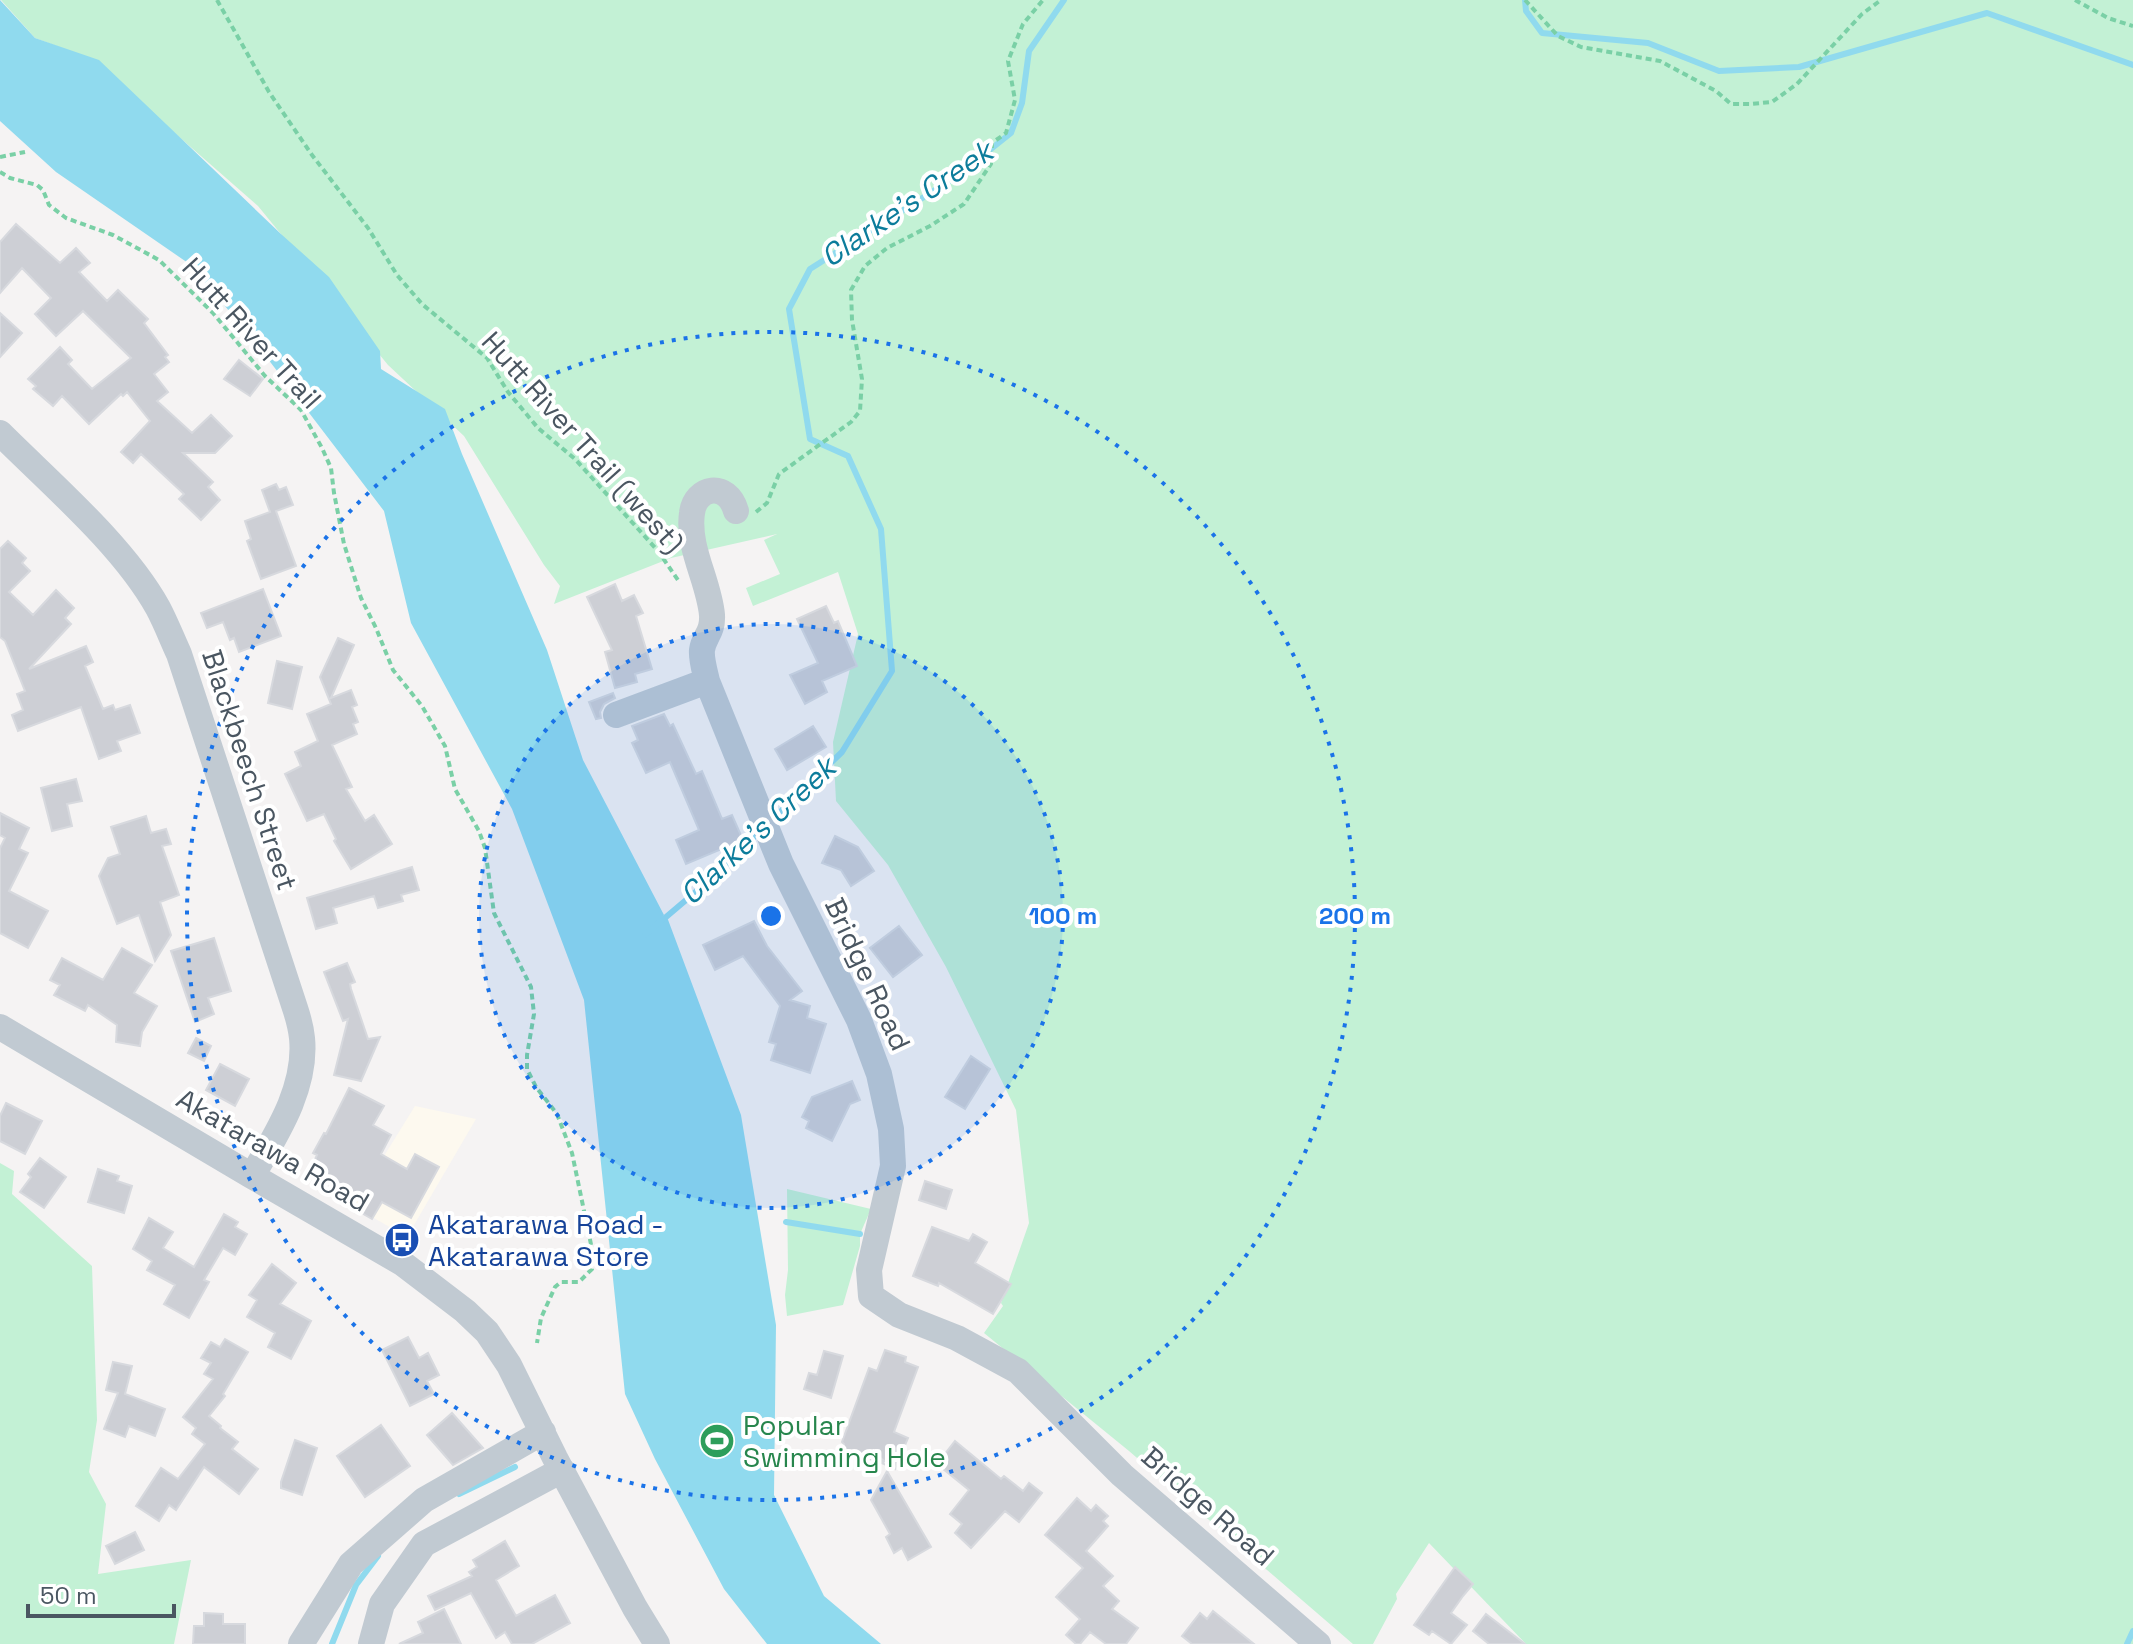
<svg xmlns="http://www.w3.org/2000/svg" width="2133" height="1644" font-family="'Space Grotesk',sans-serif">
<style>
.commercial{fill:#fdf9ef}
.green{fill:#c3f1d5}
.water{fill:#90daee}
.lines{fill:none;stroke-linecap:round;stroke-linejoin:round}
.stream{stroke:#90daee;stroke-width:6}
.building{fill:#cdcfd5;stroke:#d7d9de;stroke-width:2}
.path{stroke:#7ad0a6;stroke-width:4;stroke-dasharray:6 4;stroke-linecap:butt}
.minor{stroke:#c1cad2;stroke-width:26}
.ring{fill:none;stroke:#1a73e8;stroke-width:4;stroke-dasharray:4 8}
.labels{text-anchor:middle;stroke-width:8;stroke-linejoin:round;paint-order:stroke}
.street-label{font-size:28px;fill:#4a5661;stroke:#fff}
.transit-label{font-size:28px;fill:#164399;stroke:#fff;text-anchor:start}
.leisure-label{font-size:28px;fill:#27864d;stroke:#fff;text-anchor:start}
.water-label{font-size:30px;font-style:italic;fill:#0c7c9b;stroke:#fff}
.centre{fill:#1a73e8;stroke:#fff;stroke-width:4}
.ring-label{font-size:24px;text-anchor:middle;font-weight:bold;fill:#1a73e8;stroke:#fff;stroke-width:8;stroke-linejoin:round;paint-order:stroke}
</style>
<rect width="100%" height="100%" fill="#f5f3f3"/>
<path class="commercial" d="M 415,1106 L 476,1119 L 407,1237 L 353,1206 Z"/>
<path class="green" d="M 1,0 L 2133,0 L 2133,1644 L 1526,1644 L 1429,1543 L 1396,1594 L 1397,1599 L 1373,1644 L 1353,1644 L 1129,1451 L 984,1333 L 1003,1306 L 1001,1303 L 1029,1223 L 1016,1110 L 946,967 L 888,865 L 836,801 L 833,742 L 858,634 L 838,572 L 753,606 L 746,588 L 780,574 L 764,540 L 777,534 L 671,558 L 554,604 L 560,586 L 544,565 L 464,436 L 388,365 L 258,206 L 89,58 L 35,38 Z
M 0,1163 L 14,1171 L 12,1194 L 92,1266 L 97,1420 L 89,1472 L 106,1504 L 98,1574 L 191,1560 L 174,1644 L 0,1644 Z
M 787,1189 L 871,1209 L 860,1234 L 860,1246 L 843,1305 L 787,1316 L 785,1295 L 788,1270 Z"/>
<path class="water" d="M 0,0 L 35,38 L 99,60 L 281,234 L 329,277 L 380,351 L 381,369 L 445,409 L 462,454 L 547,650 L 583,760 L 664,915 L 650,932 L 667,917 L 741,1115 L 776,1325 L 774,1495 L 824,1596 L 881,1644 L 767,1644 L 724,1589 L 655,1459 L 625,1394 L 584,1000 L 512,809 L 411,623 L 384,511 L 248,333 L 188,263 L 56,172 L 0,121 Z"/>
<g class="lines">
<path class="stream" d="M 1525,0 L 1526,11 L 1542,33 L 1648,43 L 1719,71 L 1799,67 L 1987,13 L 2133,65
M 771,821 L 842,752 L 892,671 L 881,529 L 848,456 L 810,439 L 789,309 L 810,269 L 957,176 L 1011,133 L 1022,103 L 1029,51 L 1064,0
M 646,934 L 712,878 L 760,831
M 786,1222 L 860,1234
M 459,1494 L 515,1467
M 332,1644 L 356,1585 L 378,1556
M 2127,1644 L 2133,1631"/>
</g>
<path class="building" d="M 16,224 L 60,263 L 76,248 L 90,263 L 79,272 L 107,301 L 118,290 L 148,319 L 144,323 L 168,355 L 165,357 L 169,362 L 154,374 L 168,392 L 157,401 L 192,433 L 211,415 L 232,436 L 215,453 L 183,453 L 213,482 L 208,487 L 220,500 L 201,520 L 179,499 L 184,494 L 141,454 L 133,463 L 121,452 L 150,421 L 127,392 L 123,396 L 121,394 L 89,424 L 62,396 L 53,406 L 33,389 L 36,386 L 28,379 L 60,347 L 72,360 L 68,364 L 92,389 L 131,358 L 83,311 L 56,336 L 35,314 L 51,298 L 22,268 L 0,293 L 0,242 Z
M 0,313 L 22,333 L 0,357 Z
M 239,360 L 263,379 L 250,396 L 224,379 Z
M 276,484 L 279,490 L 286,487 L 293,505 L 276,511 L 296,566 L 261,579 L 247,541 L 251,539 L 245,521 L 270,512 L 262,490 Z
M 8,541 L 26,558 L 22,563 L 30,571 L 9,592 L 33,615 L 56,590 L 74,608 L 65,618 L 71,624 L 29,669 L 86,646 L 93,662 L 85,666 L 103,709 L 113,705 L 115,710 L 130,705 L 140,733 L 117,741 L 121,751 L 99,759 L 81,707 L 18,731 L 12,715 L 23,710 L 17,694 L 25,691 L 5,641 L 0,637 L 0,549 Z
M 615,584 L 622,601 L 634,595 L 643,613 L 636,616 L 652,669 L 635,674 L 637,682 L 615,688 L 605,652 L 612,650 L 587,597 Z
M 263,589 L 281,636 L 239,652 L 234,638 L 230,640 L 223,622 L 207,628 L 201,613 Z
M 826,606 L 834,623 L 838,621 L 857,666 L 822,681 L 827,692 L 805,704 L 790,675 L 818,663 L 797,619 Z
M 338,638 L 354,645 L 331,698 L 351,690 L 357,705 L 352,707 L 358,722 L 353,724 L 357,734 L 332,745 L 352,787 L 346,789 L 365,821 L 374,815 L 392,844 L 351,869 L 334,841 L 336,839 L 324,814 L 307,821 L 285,774 L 301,766 L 295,752 L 318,741 L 307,714 L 331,704 L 320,677 Z
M 277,661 L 302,667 L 292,709 L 268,703 Z
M 613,693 L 615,698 L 604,704 L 600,712 L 601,718 L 596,719 L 589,702 Z
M 664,714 L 670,726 L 673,724 L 696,774 L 702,771 L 722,819 L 732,815 L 743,840 L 686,864 L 676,840 L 699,830 L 670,762 L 646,773 L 632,743 L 638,740 L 632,726 Z
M 813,726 L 826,747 L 787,770 L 775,749 Z
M 76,779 L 82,801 L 67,804 L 72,826 L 52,831 L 41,788 Z
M 0,813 L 29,828 L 19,849 L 28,853 L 9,891 L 48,911 L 28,948 L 0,933 L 0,848 L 5,838 L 0,835 Z
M 146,816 L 151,833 L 166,829 L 171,844 L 162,846 L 179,895 L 160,902 L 171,935 L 155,961 L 139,915 L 117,924 L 99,876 L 108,858 L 120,854 L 111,827 Z
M 835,836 L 858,847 L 874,871 L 851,886 L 841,870 L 822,863 Z
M 412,867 L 419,890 L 401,895 L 403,901 L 378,908 L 374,896 L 333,908 L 337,923 L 316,929 L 307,898 Z
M 754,921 L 767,946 L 802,991 L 790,1000 L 810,1006 L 807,1018 L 826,1024 L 810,1073 L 771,1060 L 776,1044 L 769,1042 L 780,1006 L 743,956 L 715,970 L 703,945 Z
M 899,926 L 922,955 L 893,977 L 870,948 Z
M 214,938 L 231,991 L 208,998 L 214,1014 L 195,1022 L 171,951 Z
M 122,948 L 152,965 L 134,993 L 157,1006 L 142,1032 L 140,1046 L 116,1042 L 117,1025 L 88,1005 L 85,1011 L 54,995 L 60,985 L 50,980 L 62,958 L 103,980 Z
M 347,963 L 355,982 L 350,984 L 351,989 L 368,1039 L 380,1037 L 361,1081 L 334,1075 L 348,1019 L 343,1021 L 324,972 Z
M 196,1038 L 211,1046 L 204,1061 L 188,1053 Z
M 971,1056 L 990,1069 L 965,1109 L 945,1097 Z
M 220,1064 L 249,1079 L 235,1106 L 206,1090 Z
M 852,1081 L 860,1100 L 850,1104 L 832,1141 L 806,1128 L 809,1121 L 802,1117 L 812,1097 Z
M 349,1088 L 384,1106 L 373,1125 L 391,1135 L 381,1154 L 407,1169 L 415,1154 L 439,1167 L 411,1218 L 382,1202 L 372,1219 L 358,1211 L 365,1200 L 318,1175 L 320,1170 L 312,1166 L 317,1155 L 313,1153 L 324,1133 L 326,1134 Z
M 6,1103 L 42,1121 L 25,1154 L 0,1141 L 0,1116 Z
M 40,1158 L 66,1177 L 44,1208 L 20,1192 L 31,1177 L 28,1174 Z
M 98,1169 L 119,1176 L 117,1181 L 132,1186 L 124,1213 L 88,1202 Z
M 925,1181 L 952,1190 L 946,1209 L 919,1200 Z
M 224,1214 L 238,1222 L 235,1227 L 247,1234 L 235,1255 L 223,1248 L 204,1280 L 209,1282 L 189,1318 L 164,1304 L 175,1285 L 147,1270 L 152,1261 L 133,1249 L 149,1218 L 173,1232 L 163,1248 L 194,1267 Z
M 932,1227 L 969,1241 L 973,1234 L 987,1242 L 975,1263 L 1011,1284 L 993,1314 L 939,1283 L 938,1286 L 913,1276 Z
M 272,1264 L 296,1283 L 280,1304 L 311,1321 L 291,1359 L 268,1347 L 275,1333 L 247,1317 L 257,1300 L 249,1295 Z
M 408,1337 L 419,1358 L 428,1353 L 439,1375 L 427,1381 L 434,1394 L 410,1406 L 382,1350 Z
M 225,1339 L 248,1352 L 223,1394 L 225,1396 L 209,1416 L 221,1426 L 220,1428 L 238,1442 L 232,1449 L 258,1469 L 239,1494 L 204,1467 L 176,1510 L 169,1505 L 159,1521 L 136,1506 L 161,1468 L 178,1479 L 205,1444 L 192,1434 L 196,1428 L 183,1417 L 213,1379 L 204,1374 L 211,1363 L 201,1358 L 211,1342 L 220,1347 Z
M 885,1350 L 906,1357 L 905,1362 L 918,1367 L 894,1432 L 908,1438 L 895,1469 L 879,1457 L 884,1464 L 843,1449 L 844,1444 L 842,1442 L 869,1368 L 877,1371 Z
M 824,1351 L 843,1356 L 831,1398 L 804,1389 L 809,1373 L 817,1375 Z
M 113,1362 L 132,1366 L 125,1394 L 165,1409 L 155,1436 L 129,1426 L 125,1437 L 104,1429 L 118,1393 L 106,1390 Z
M 452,1413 L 483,1448 L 453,1465 L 427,1435 Z
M 381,1425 L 410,1466 L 365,1497 L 337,1456 Z
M 295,1440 L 317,1448 L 302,1495 L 281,1488 L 281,1482 Z
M 955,1441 L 1001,1479 L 1004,1476 L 1023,1491 L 1029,1483 L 1042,1493 L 1019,1522 L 1005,1511 L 971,1548 L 955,1533 L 962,1524 L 950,1514 L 969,1490 L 937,1464 Z
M 887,1471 L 931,1547 L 908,1560 L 902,1548 L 894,1553 L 886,1537 L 890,1534 L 871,1500 Z
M 1077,1498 L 1091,1511 L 1096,1505 L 1108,1516 L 1103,1521 L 1108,1526 L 1086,1551 L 1113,1576 L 1103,1586 L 1119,1601 L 1112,1609 L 1138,1628 L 1126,1644 L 1106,1644 L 1090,1632 L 1080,1644 L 1076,1644 L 1066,1635 L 1080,1619 L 1056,1597 L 1083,1568 L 1045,1535 Z
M 135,1532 L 144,1550 L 115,1564 L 106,1546 Z
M 505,1541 L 519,1566 L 496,1580 L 516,1616 L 555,1595 L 570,1623 L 532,1644 L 512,1644 L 505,1632 L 496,1638 L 471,1593 L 435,1610 L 428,1596 L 472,1576 L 469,1572 L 477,1567 L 473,1560 Z
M 1455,1567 L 1473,1584 L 1463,1596 L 1451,1613 L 1467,1625 L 1451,1644 L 1432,1631 L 1429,1635 L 1414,1625 Z
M 444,1609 L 461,1644 L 399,1644 L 423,1633 L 418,1622 Z
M 1213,1611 L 1254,1644 L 1192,1644 L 1182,1636 L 1200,1613 L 1207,1619 Z
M 204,1613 L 223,1614 L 223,1624 L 245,1624 L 245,1644 L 193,1644 L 194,1626 L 204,1626 Z
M 1486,1614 L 1525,1644 L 1489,1644 L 1473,1631 Z"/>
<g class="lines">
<path class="path" d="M 217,0 L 269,92 L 312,155 L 368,228 L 397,275 L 422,304 L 487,358 L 508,392 L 538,428 L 575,459 L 658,551 L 680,583
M 1525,0 L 1558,36 L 1581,47 L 1660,61 L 1716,91 L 1731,104 L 1750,104 L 1772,102 L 1797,84 L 1862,14 L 1881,0
M 2075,0 L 2108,18 L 2133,26
M 0,157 L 25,152
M 0,172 L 10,178 L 37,185 L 43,190 L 49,205 L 66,218 L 113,235 L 159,260 L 213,313 L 265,376 L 301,410 L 322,448 L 331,468 L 334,493 L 344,544 L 361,598 L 376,628 L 393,670 L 422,706 L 445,746 L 455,789 L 479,831 L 485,848 L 494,913 L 531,987 L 534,1014 L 527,1055 L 527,1069 L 536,1087 L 557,1114 L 572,1153 L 593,1254 L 592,1269 L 579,1282 L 561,1282 L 555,1287 L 541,1318 L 537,1343
M 756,512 L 767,503 L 779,474 L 851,422 L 860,411 L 862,379 L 852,320 L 851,290 L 865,266 L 887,248 L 930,226 L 964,204 L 991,164 L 992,143 L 1006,133 L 1015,100 L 1008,61 L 1023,24 L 1043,0"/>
<path class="minor" d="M 0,433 C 51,484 123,545 158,608 C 166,623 172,639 179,654 L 295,1008 C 298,1017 301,1028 302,1038 C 307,1088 276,1135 252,1176
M 736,511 C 727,480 695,487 692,513 C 687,548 709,581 712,615 C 713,633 704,636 702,650 C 701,659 705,672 707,681 L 781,864 L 859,1020 L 879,1074 L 891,1129 L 893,1166 L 869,1270 L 871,1296 L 899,1315 L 957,1338 L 1018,1371 L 1122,1475 L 1318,1644
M 616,715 L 707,681
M 0,1027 L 252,1176 L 402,1263 L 465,1311 L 487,1332 L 509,1365 L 555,1458 L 635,1608 L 657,1644
M 301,1644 L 351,1564 L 424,1500 L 543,1432
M 371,1644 L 382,1604 L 424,1544 L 562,1470"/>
</g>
<circle cx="771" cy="916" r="292" fill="#1a73e8" fill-opacity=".12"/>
<g class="ring">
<circle cx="771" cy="916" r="292"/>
<circle cx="771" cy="916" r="584"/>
</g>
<defs>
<symbol id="bus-disc" viewBox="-11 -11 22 22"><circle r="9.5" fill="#1a4fb4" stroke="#fff"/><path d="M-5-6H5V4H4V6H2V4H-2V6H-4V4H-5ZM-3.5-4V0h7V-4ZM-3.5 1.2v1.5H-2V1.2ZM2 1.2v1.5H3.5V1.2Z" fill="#fff"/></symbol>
<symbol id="stadium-disc" viewBox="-11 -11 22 22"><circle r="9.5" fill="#2e9e5b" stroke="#fff"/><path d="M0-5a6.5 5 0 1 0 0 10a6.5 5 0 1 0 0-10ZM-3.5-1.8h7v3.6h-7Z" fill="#fff"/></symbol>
</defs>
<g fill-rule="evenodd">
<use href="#bus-disc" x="382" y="1220" width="40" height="40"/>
<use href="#stadium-disc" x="697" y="1421" width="40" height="40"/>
</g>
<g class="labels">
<g class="street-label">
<text transform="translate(252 333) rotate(48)" y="10">Hutt River Trail</text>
<text transform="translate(583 442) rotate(48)" y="10">Hutt River Trail (west)</text>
<text transform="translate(250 770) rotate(72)" y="10">Blackbeech Street</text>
<text transform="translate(868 974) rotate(65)" y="10">Bridge Road</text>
<text transform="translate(273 1150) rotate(30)" y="10">Akatarawa Road</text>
<text transform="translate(1208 1506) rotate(41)" y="10">Bridge Road</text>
</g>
<g class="transit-label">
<text x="428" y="1234">Akatarawa Road -<tspan x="428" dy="32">Akatarawa Store</tspan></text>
</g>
<g class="leisure-label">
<text x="743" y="1435">Popular<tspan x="743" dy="32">Swimming Hole</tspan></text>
</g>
<g class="water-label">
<text transform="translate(907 204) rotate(-34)" y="10">Clarke's Creek</text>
<text transform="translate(758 831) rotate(-43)" y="10">Clarke's Creek</text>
</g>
</g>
<circle cx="771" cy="916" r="12" class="centre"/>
<g class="ring-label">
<text x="1063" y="924">100 m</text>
<text x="1355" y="924">200 m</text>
</g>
<path d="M28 1604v12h146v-12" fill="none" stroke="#4a5661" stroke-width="4"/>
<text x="40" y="1604" font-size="24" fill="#4a5661" stroke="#ffffff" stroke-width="6" paint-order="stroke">50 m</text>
</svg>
